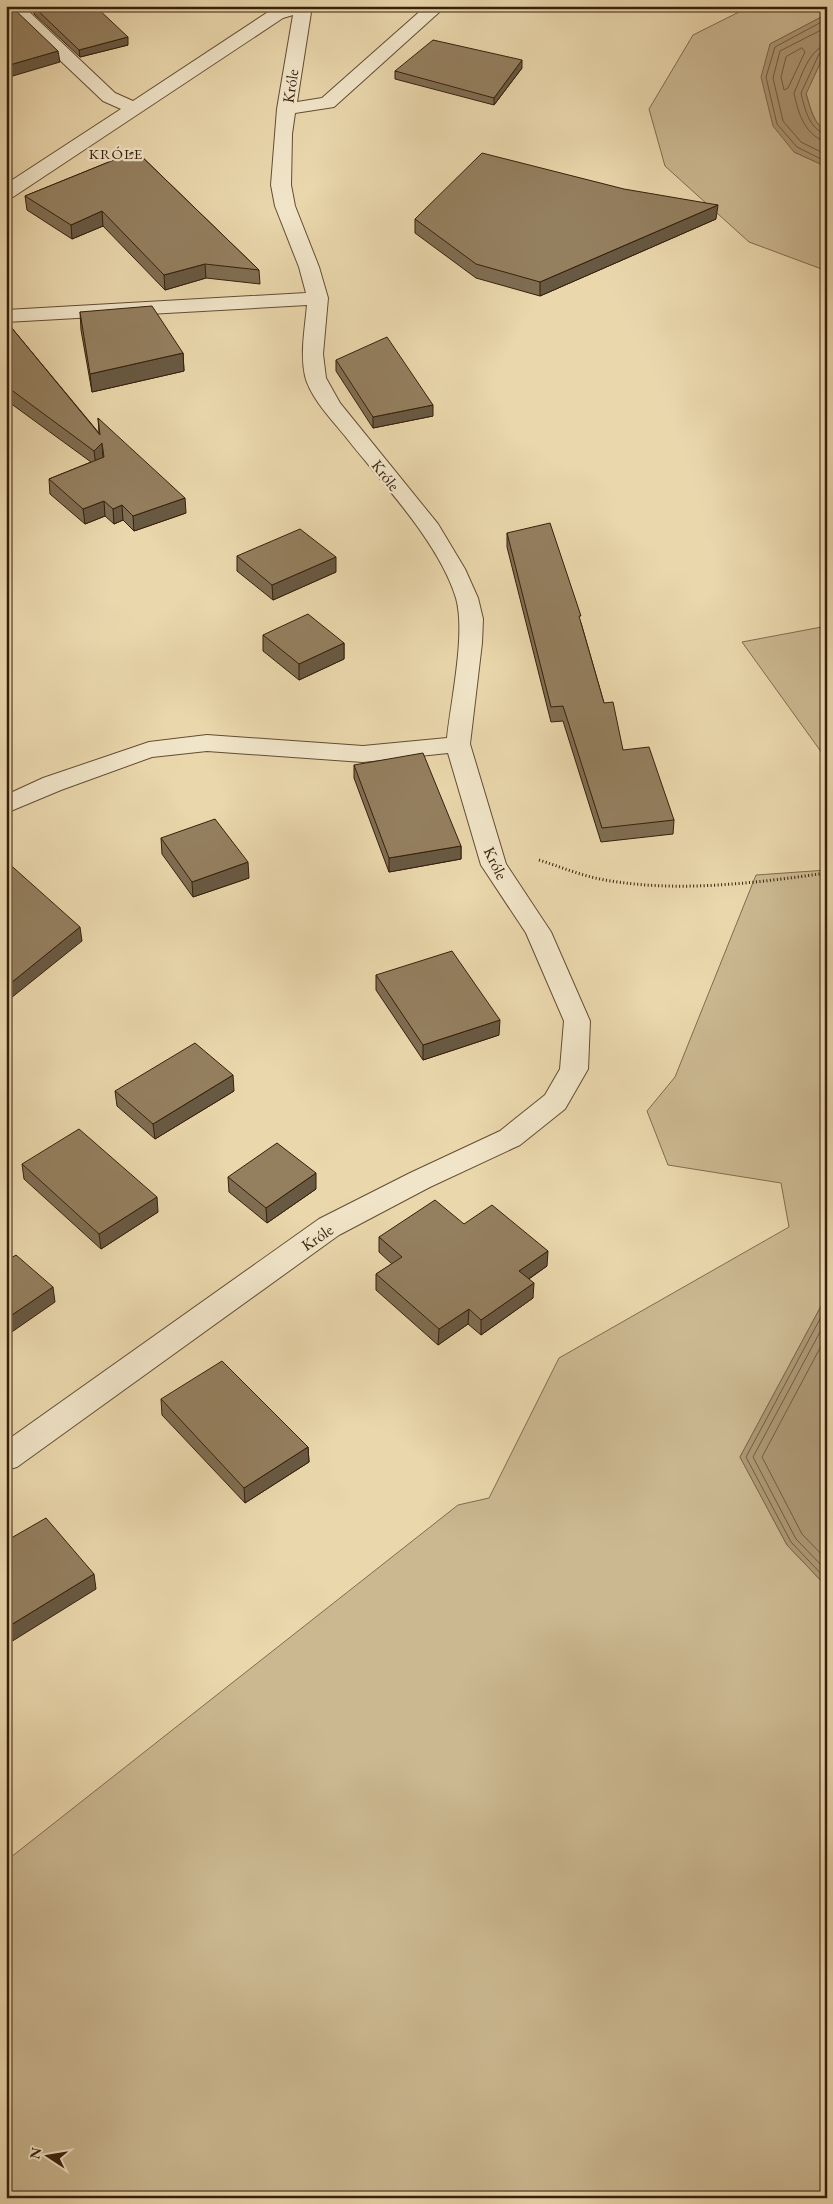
<svg xmlns="http://www.w3.org/2000/svg" width="833" height="2204" font-family="'EB Garamond',serif">
<style>
.green{fill:#cbb891;stroke:#806c4e}
.water{fill:#ad9875;stroke:#7d684b}
.lines{fill:none;stroke-linecap:round;stroke-linejoin:round}
.shore{stroke:#725c40;stroke-width:1}
.service-casing{stroke:#634d33;stroke-width:2}
.path{stroke:#361f0b;stroke-width:3;stroke-dasharray:1 2.5;stroke-linecap:butt}
.service{fill:#f1e5c9;fill-rule:evenodd}
.wall{fill:#7f6d52;stroke:#361f0b}
.shaded-wall{fill:#685942;stroke:#361f0b}
.building{fill:#947f5f;stroke:#361f0b}
.labels{text-anchor:middle;stroke-width:4.5;stroke-linejoin:round;paint-order:stroke}
.far-neighbourhood-label{font-size:15px;letter-spacing:1px;fill:#361f0b;stroke:#f1e5c9}
.street-label{font-size:16px;fill:#361f0b;stroke:#f1e5c9}
</style>
<rect width="100%" height="100%" fill="#ead7ac"/>
<filter id="stains"><feTurbulence type="fractalNoise" baseFrequency=".004" numOctaves="4"/><feColorMatrix values="0 0 0 0 .2 0 0 0 0 .09 0 0 0 0 .02 0 0 0 .5 -.17"/></filter>
<radialGradient id="worn" r=".72"><stop offset=".6" stop-color="#630" stop-opacity="0"/><stop offset="1" stop-color="#630" stop-opacity=".3"/></radialGradient>
<path class="green" d="M 751,6 L 827,6 L 827,14 L 770,44 L 794,152 L 827,167 L 827,271 L 749,242 L 665,166 L 649,109 L 693,35 Z
M 827,55 L 827,131 C 813,125 810,106 806,93 L 823,57 Z
M 827,626 L 827,760 L 742,642 Z
M 827,870 L 827,1295 L 740,1457 L 787,1545 L 827,1587 L 827,2198 L 6,2198 L 6,1861 L 458,1505 L 489,1498 L 559,1358 L 789,1227 L 781,1183 L 668,1165 L 647,1111 L 675,1077 L 756,875 Z"/>
<path class="water" d="M 827,14 L 827,55 L 823,57 L 806,94 C 810,106 813,125 827,131 L 827,167 L 794,152 L 773,126 L 761,77 L 770,44 Z
M 827,1295 L 827,1587 L 787,1545 L 740,1457 Z"/>
<g class="lines">
<path class="shore" d="M 827,19 L 775,47 L 766,77 L 777,124 L 797,147 L 827,162
M 827,27 L 780,51 L 773,78 L 783,121 L 801,142 L 827,155
M 827,45 C 809,48 801,78 794,93 C 798,113 805,136 827,142
M 802,48 L 805,52 L 788,88 L 784,90 L 781,77 L 786,57 Z
M 827,51 L 819,54 L 801,93 C 805,110 809,129 827,135
M 827,1306 L 746,1457 L 791,1542 L 827,1580
M 827,1319 L 753,1457 L 796,1539 L 827,1571
M 827,1335 L 762,1457 L 802,1534 L 827,1560"/>
<defs>
<path id="service" d="M 6,6 L 23,6 L 115,93 L 133,101 L 271,10 L 286,6 L 312,6 L 297,102 L 322,98 L 426,6 L 446,6 L 334,107 L 295,113 L 292,134 L 291,185 L 295,206 L 319,267 L 328,298 L 323,354 L 326,378 L 340,403 L 438,524 L 465,569 L 478,598 L 483,619 L 482,643 L 470,744 L 506,864 L 551,932 L 590,1021 L 588,1069 L 565,1109 L 520,1145 L 430,1187 L 339,1235 L 17,1467 L 6,1470 L 6,1441 L 319,1219 L 410,1173 L 500,1131 L 545,1095 L 560,1069 L 564,1021 L 526,933 L 481,865 L 448,753 L 363,762 L 207,751 L 152,757 L 61,790 L 6,813 L 6,795 L 43,778 L 149,742 L 207,735 L 363,746 L 447,738 C 451,700 466,633 456,598 C 439,542 381,482 345,436 C 332,420 310,397 305,376 C 300,353 305,328 307,305 L 6,322 L 6,310 L 306,293 L 299,267 L 275,206 L 271,185 L 277,109 L 293,15 L 283,18 L 13,197 L 6,199 L 6,184 L 121,109 L 103,101 L 7,10 Z"/>
</defs>
<use href="#service" class="service-casing"/>
<path class="path" d="M 539,860 C 561,867 582,876 605,880 C 679,893 754,883 827,873"/>
<use href="#service" class="service"/>
</g>
<path class="wall" d="M 33,6 L 128,45 L 80,57 L 34,14 Z
M 522,68 L 494,105 L 395,79 L 395,71 Z
M 136,151 L 259,270 L 260,284 L 206,278 L 165,290 L 103,226 L 72,239 L 27,210 L 25,196 Z
M 415,219 L 716,219 L 540,296 L 476,278 L 415,233 Z
M 80,312 L 183,353 L 184,371 L 92,392 L 81,330 Z
M 6,321 L 99,433 L 98,418 L 186,513 L 134,531 L 123,520 L 114,524 L 105,516 L 85,524 L 50,494 L 49,479 L 91,462 L 6,400 Z
M 336,360 L 433,416 L 373,428 L 336,371 Z
M 507,533 L 581,623 L 604,703 L 623,750 L 674,820 L 673,834 L 601,842 L 563,721 L 551,722 L 507,547 Z
M 237,556 L 336,572 L 273,600 L 237,571 Z
M 263,635 L 344,643 L 344,659 L 299,680 L 263,651 Z
M 354,765 L 461,846 L 461,859 L 389,872 L 354,778 Z
M 161,838 L 249,878 L 193,897 L 162,854 Z
M 376,975 L 499,1035 L 423,1060 L 376,990 Z
M 115,1091 L 234,1091 L 155,1139 L 117,1106 Z
M 22,1164 L 158,1212 L 101,1249 L 24,1179 Z
M 228,1177 L 316,1189 L 267,1223 L 229,1192 Z
M 464,1224 L 547,1266 L 529,1279 L 533,1298 L 481,1335 L 468,1324 L 438,1345 L 376,1290 L 376,1274 L 392,1264 L 379,1252 L 379,1237 Z
M 161,1399 L 308,1447 L 309,1462 L 245,1503 L 162,1415 Z"/>
<path class="shaded-wall" d="M 128,37 L 128,45 L 80,57 L 79,50 Z
M 58,51 L 60,62 L 6,78 L 6,66 Z
M 522,60 L 522,68 L 494,105 L 494,98 Z
M 718,205 L 716,219 L 540,296 L 540,282 Z
M 102,211 L 103,226 L 72,239 L 71,225 Z
M 205,264 L 206,278 L 165,290 L 164,275 Z
M 183,353 L 184,371 L 92,392 L 90,374 Z
M 433,405 L 433,416 L 373,428 L 373,417 Z
M 102,443 L 103,458 L 96,466 L 94,451 Z
M 185,498 L 186,513 L 134,531 L 133,516 Z
M 104,501 L 105,516 L 85,524 L 83,509 Z
M 122,505 L 123,520 L 114,524 L 113,509 Z
M 336,557 L 336,572 L 273,600 L 272,585 Z
M 344,643 L 344,659 L 299,680 L 299,664 Z
M 461,846 L 461,859 L 389,872 L 389,858 Z
M 248,862 L 249,878 L 193,897 L 192,882 Z
M 80,927 L 82,941 L 6,1002 L 6,987 Z
M 500,1020 L 499,1035 L 423,1060 L 423,1045 Z
M 233,1075 L 234,1091 L 155,1139 L 153,1124 Z
M 316,1173 L 316,1189 L 267,1223 L 266,1208 Z
M 157,1197 L 158,1212 L 101,1249 L 99,1234 Z
M 548,1251 L 547,1266 L 518,1286 L 519,1271 Z
M 534,1283 L 533,1298 L 481,1335 L 481,1320 Z
M 53,1287 L 55,1302 L 6,1336 L 6,1319 Z
M 469,1309 L 468,1324 L 438,1345 L 439,1329 Z
M 308,1447 L 309,1462 L 245,1503 L 244,1488 Z
M 94,1574 L 96,1589 L 6,1645 L 6,1628 Z"/>
<path class="building" d="M 33,6 L 95,6 L 128,37 L 79,50 Z
M 12,7 L 58,51 L 6,66 L 6,8 Z
M 433,40 L 522,60 L 494,98 L 395,71 Z
M 136,151 L 259,270 L 205,264 L 164,275 L 102,211 L 71,225 L 25,196 Z
M 482,153 L 624,189 L 718,205 L 540,282 L 476,264 L 415,219 Z
M 152,306 L 183,353 L 90,374 L 80,312 Z
M 6,321 L 100,435 L 98,418 L 185,498 L 133,516 L 122,505 L 113,509 L 104,501 L 83,509 L 49,479 L 104,457 L 102,443 L 94,451 L 6,386 Z
M 387,337 L 433,405 L 373,417 L 336,360 Z
M 550,523 L 581,616 L 579,616 L 604,703 L 613,702 L 623,750 L 649,747 L 674,820 L 602,828 L 563,706 L 551,707 L 507,533 Z
M 300,529 L 336,557 L 272,585 L 237,556 Z
M 308,614 L 344,643 L 299,664 L 263,635 Z
M 423,753 L 461,846 L 389,858 L 354,765 Z
M 215,819 L 248,862 L 192,882 L 161,838 Z
M 6,861 L 80,927 L 6,987 Z
M 452,951 L 500,1020 L 423,1045 L 376,975 Z
M 195,1043 L 233,1075 L 153,1124 L 115,1091 Z
M 79,1129 L 157,1197 L 99,1234 L 22,1164 Z
M 277,1143 L 316,1173 L 266,1208 L 228,1177 Z
M 435,1200 L 464,1224 L 492,1205 L 548,1251 L 519,1271 L 534,1283 L 481,1320 L 469,1309 L 439,1329 L 376,1274 L 402,1257 L 379,1237 Z
M 6,1254 L 11,1258 L 16,1255 L 53,1287 L 6,1319 Z
M 222,1361 L 308,1447 L 244,1488 L 161,1399 Z
M 46,1518 L 94,1574 L 6,1628 L 6,1541 Z"/>
<g class="labels">
<g class="far-neighbourhood-label">
<text x="116" y="159">KRÓLE</text>
</g>
<g class="street-label">
<text transform="translate(290 86) rotate(-81)" y="6">Króle</text>
<text transform="translate(386 475) rotate(52)" y="6">Króle</text>
<text transform="translate(496 863) rotate(64)" y="6">Króle</text>
<text transform="translate(317 1237) rotate(-34)" y="6">Króle</text>
</g>
</g>
<rect width="833" height="2204" fill="none" stroke="#ead7ac" stroke-width="25"/>
<rect x="8" y="8" width="818" height="2189" fill="none" stroke="#361f0b" stroke-width="2.5"/>
<rect x="12" y="12" width="808" height="2179" fill="none" stroke="#361f0b"/>
<g transform="translate(48 2156) rotate(282)" stroke="#f1e5c9" stroke-width="4" paint-order="stroke">
<path d="M0-4L9 19L0 12L-9 19Z" fill="#361f0b"/>
<text y="-8" font-size="14" font-weight="bold" text-anchor="middle" fill="#361f0b">N</text>
</g>
<rect width="100%" height="100%" filter="url(#stains)"/>
<rect width="100%" height="100%" fill="url(#worn)"/>
</svg>
